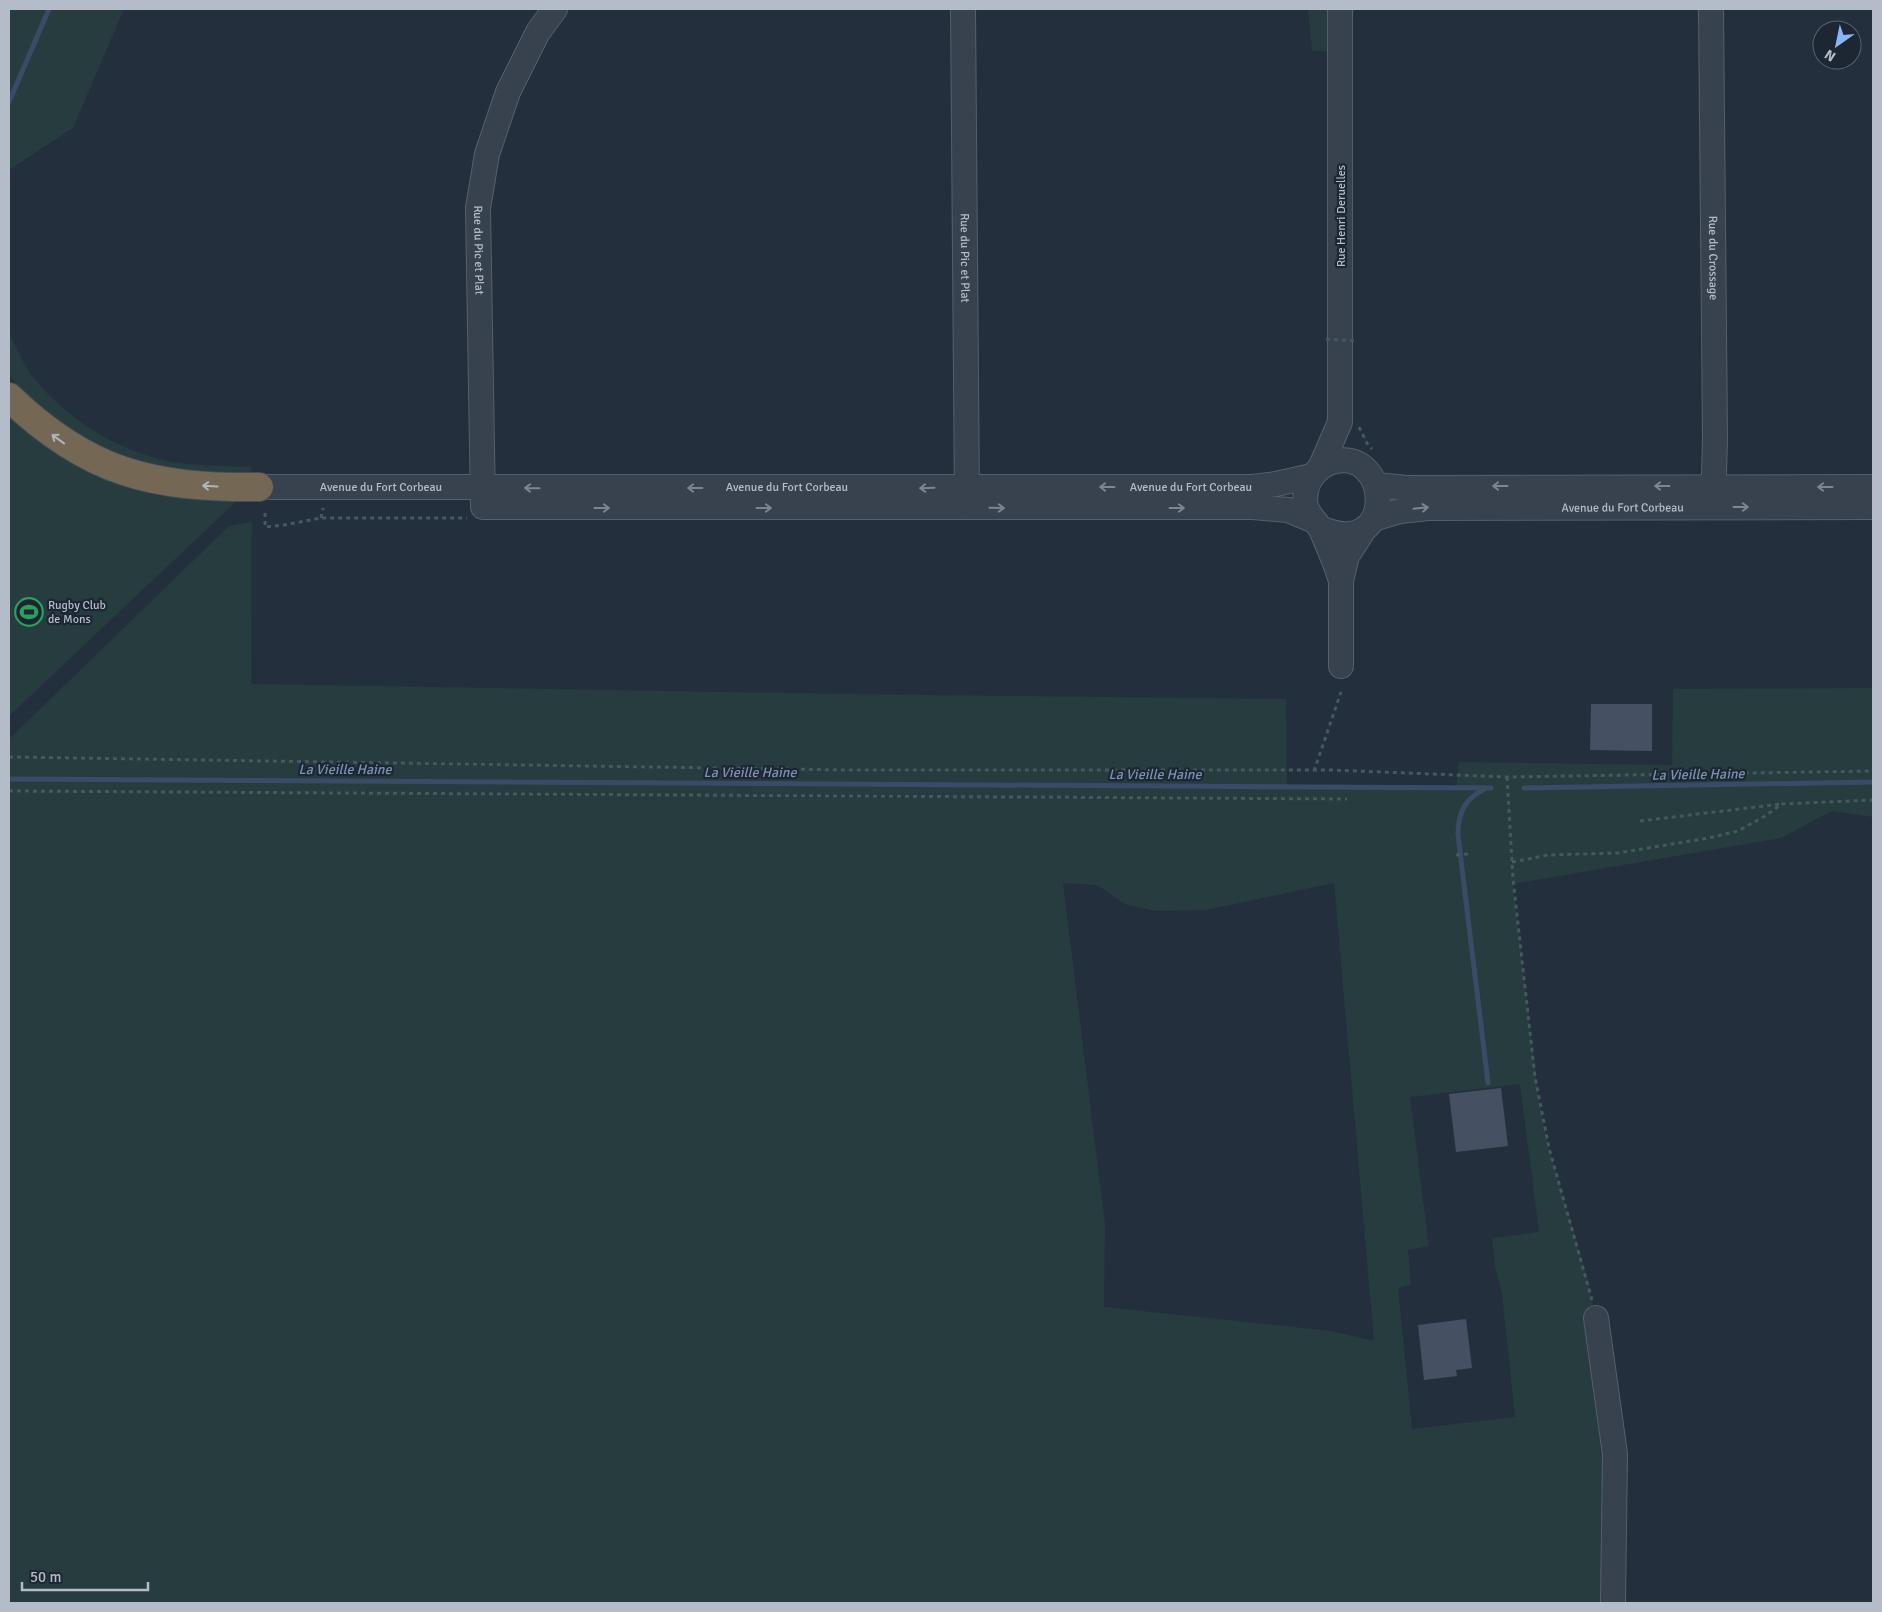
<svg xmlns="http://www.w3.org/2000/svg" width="1882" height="1612" font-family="Signika,sans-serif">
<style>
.green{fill:#263c3f;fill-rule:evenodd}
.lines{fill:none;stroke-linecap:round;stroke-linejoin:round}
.stream{stroke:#394c67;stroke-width:5}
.building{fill:#455162}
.minor-casing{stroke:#565f6c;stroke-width:26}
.highway-casing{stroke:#434c59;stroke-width:30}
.path{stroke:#44595c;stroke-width:3;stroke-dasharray:4 4;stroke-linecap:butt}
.minor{stroke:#38414e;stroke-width:24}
.highway{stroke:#746855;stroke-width:28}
.path-bridge{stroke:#44595c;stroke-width:3;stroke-dasharray:4 4;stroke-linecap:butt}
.oneway{stroke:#aeb4bd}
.oneway2{stroke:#7c8592}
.labels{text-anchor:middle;stroke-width:4.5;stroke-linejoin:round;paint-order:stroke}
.street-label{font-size:12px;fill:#b4bcc9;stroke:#1d2633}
.poi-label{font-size:12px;fill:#b4bcc9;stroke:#1d2633;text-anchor:start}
.water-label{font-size:14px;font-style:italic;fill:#7c92b1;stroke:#1d2633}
</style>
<rect width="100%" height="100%" fill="#242f3e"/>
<path class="green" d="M 11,9 L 124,9 L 73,128 L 9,170 L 9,15 Z
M 1308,9 L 1354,9 L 1349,51 L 1312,51 Z
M 9,333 C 16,346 23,363 32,376 C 61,412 102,441 146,455 C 179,467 217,465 251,467 L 252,477 L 161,469 L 117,455 L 80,438 L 35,406 L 9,375 Z
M 9,409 L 39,438 L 243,495 L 9,716 Z
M 252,522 L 251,684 L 845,694 L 1286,699 L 1287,785 L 1456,788 L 1459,762 L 1672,765 L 1673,689 L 1873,688 L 1873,817 L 1832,811 L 1781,838 L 1513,884 L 1539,1101 L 1549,1148 L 1586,1273 L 1596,1318 L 1613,1603 L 9,1603 L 9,739 L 229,526 ZM 1063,883 L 1097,885 L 1127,905 L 1157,911 L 1206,910 L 1334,883 L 1374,1341 L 1332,1331 L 1104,1307 L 1105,1224 ZM 1520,1084 L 1539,1232 L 1492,1238 L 1495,1266 L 1502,1294 L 1515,1417 L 1412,1429 L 1398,1288 L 1411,1285 L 1408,1250 L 1429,1246 L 1410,1097 Z"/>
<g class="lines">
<path class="stream" d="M 9,102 L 49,9
M 9,779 L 1491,788
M 1486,788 C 1465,799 1458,811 1458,835 L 1488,1083
M 1524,788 L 1873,782"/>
</g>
<path class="building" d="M 1591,704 L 1652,704 L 1652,751 L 1590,750 Z
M 1501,1088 L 1508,1146 L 1456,1152 L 1449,1094 Z
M 1466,1319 L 1472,1368 L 1456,1370 L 1457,1376 L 1424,1380 L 1418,1325 Z"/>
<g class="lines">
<defs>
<g id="minor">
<path id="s1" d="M 555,9 L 538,32 L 508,92 L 487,154 L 478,208 L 483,507 L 1253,507 L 1288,510 L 1312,520"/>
<path id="s2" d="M 963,9 L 967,501"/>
<path id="s3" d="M 1711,9 L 1715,439 L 1713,506"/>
<path d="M 1320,468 L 1340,422 L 1340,9"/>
<path d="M 1376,485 L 1407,488 L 1873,487"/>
<path id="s4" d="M 259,487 L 1253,487 L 1276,484 L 1312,476"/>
<path id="s5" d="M 1373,519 L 1400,511 L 1428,508 L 1873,507"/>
<path d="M 1320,528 C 1400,562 1391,441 1329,463 C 1317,468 1308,479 1306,491 C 1302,514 1314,515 1322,532 C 1329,548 1336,564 1341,581"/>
<path d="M 1341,666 L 1341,581 L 1347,556 L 1365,528"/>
<path d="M 1596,1318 L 1615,1454 L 1613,1603"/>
</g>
<path id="highway" d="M 9,397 C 88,473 152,488 259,487"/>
</defs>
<use href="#minor" class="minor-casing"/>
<use href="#highway" class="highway-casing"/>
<path class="path" d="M 1359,427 L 1368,445 L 1372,449
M 265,513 L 265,527 L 284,525 L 321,518 L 467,518
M 321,518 L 323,508
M 9,757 L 846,770 L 1331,770 L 1507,777 L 1873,771
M 1314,771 L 1341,692
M 1507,777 L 1513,879 L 1535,1077 L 1549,1148 L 1592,1300
M 9,791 L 1347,799
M 1640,821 L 1781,804
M 1456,855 L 1468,854
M 1512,862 L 1548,855 L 1618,853 L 1709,838 L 1738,831 L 1765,816 L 1782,804 L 1873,800"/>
<use href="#minor" class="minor"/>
<use href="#highway" class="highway"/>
<path class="path-bridge" d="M 1326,339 L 1357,341"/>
</g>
<defs><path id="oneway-shaft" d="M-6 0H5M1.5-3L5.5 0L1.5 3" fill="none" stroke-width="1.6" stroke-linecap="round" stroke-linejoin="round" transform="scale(1.25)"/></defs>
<g class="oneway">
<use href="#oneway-shaft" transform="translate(58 439) rotate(-144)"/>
<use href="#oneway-shaft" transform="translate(210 486) rotate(-177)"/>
</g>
<g class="oneway2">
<use href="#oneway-shaft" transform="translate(1500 486) rotate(180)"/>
<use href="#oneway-shaft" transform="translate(1662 486) rotate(180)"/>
<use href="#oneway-shaft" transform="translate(1107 487) rotate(180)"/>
<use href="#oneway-shaft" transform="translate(1825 487) rotate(-180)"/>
<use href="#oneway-shaft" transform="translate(532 488) rotate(-179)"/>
<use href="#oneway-shaft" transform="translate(695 488) rotate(180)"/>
<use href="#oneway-shaft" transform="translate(927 488) rotate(178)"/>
<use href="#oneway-shaft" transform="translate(1741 507)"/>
<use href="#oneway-shaft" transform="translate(602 508)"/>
<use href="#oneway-shaft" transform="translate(764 508)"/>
<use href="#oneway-shaft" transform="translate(997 508) rotate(1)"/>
<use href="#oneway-shaft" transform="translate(1177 508)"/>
<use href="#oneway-shaft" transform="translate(1421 508) rotate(-6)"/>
</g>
<defs>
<symbol id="stadium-ring" viewBox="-11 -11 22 22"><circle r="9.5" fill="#1d2633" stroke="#2e9e5b" stroke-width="1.5"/><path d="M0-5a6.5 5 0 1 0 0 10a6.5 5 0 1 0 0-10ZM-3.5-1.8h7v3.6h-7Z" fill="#2e9e5b"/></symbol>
</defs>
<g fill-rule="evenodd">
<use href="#stadium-ring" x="13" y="596" width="32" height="32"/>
</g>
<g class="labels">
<g class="street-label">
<text transform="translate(1341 216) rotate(-90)" y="4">Rue Henri Deruelles</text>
<text dy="4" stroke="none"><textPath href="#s1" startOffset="258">Rue du Pic et Plat</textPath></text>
<text dy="4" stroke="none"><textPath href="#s2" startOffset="249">Rue du Pic et Plat</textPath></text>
<text dy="4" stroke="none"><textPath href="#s3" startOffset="249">Rue du Crossage</textPath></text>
<text dy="4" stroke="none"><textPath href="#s4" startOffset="932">Avenue du Fort Corbeau</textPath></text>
<text dy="4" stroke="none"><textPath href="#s4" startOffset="122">Avenue du Fort Corbeau</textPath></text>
<text dy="4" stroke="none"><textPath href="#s4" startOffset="528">Avenue du Fort Corbeau</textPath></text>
<text dy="4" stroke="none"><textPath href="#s5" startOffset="251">Avenue du Fort Corbeau</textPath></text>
</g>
<g class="poi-label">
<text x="48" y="609">Rugby Club<tspan x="48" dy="14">de Mons</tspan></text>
</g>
<g class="water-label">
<text x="345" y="774">La Vieille Haine</text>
<text x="750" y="777">La Vieille Haine</text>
<text x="1155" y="779">La Vieille Haine</text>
<text transform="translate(1698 774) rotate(-1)" y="5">La Vieille Haine</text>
</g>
</g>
<rect width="1882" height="1612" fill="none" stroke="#b4bcc9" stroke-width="20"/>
<g transform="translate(1837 45) rotate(213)"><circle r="24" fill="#1d2633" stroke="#59626f"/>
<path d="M0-4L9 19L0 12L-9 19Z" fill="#8ab4f8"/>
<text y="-8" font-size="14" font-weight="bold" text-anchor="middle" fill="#b4bcc9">N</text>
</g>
<path d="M22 1582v8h126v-8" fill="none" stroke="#b4bcc9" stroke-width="2.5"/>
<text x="30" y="1582" font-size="15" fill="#b4bcc9" stroke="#1d2633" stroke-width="4" paint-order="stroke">50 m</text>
</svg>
